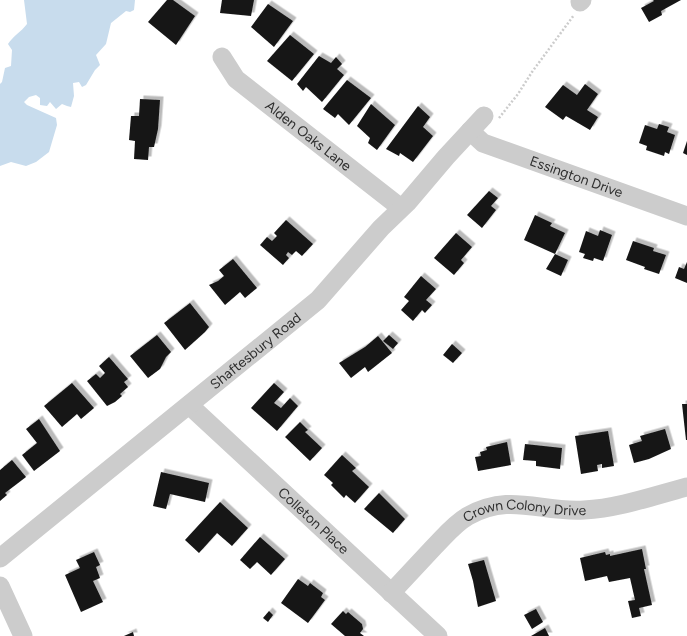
<svg xmlns="http://www.w3.org/2000/svg" width="687" height="636" font-family="Figtree,sans-serif">
<style>
.water{fill:#c8dced}
.building{fill:#161616;filter:url(#shadow)}
.lines{fill:none;stroke-linecap:round;stroke-linejoin:round}
.path{stroke:#ccc;stroke-width:2.5;stroke-dasharray:2 2;stroke-linecap:butt}
.minor{stroke:#ccc;stroke-width:19}
.labels{text-anchor:middle;stroke-width:4;stroke-linejoin:round;paint-order:stroke}
.street-label{font-size:14px;fill:#2f2f2f;stroke:#fff}
</style>
<defs>
<filter id="shadow"><feDropShadow dx="3.5" dy="-3.5" stdDeviation="0" flood-color="#0004"/></filter>
</defs>
<rect width="100%" height="100%" fill="#fff"/>
<path class="water" d="M 24,0 L 135,0 L 134,10 L 130,12 L 126,11 L 111,23 L 106,44 L 96,55 L 100,65 L 95,70 L 86,85 L 82,87 L 79,82 L 73,83 L 74,96 L 71,107 L 67,106 L 62,104 L 56,109 L 50,102 L 47,106 L 40,105 L 40,98 L 36,95 L 29,97 L 24,102 L 27,105 L 56,118 L 57,125 L 49,152 L 36,162 L 26,166 L 11,162 L 0,166 L 0,84 L 2,82 L 5,68 L 11,66 L 12,50 L 8,44 C 13,36 21,32 27,24 Z"/>
<path class="building" d="M 167,0 L 173,0 L 195,16 L 176,45 L 148,22 Z
M 222,0 L 254,0 L 251,16 L 220,13 Z
M 653,0 L 681,0 L 661,11 L 662,15 L 649,22 L 641,8 L 654,1 Z
M 268,4 L 293,21 L 274,47 L 251,27 Z
M 290,35 L 314,54 L 292,81 L 267,61 Z
M 319,56 L 331,63 L 336,57 L 342,64 L 337,69 L 344,75 L 322,102 L 306,87 L 303,91 L 297,84 Z
M 347,80 L 371,98 L 349,125 L 338,114 L 335,118 L 323,109 Z
M 585,84 L 598,94 L 587,110 L 598,117 L 590,130 L 566,116 L 563,120 L 545,107 L 563,85 L 577,95 Z
M 140,99 L 160,100 L 158,129 L 154,147 L 149,147 L 148,160 L 134,159 L 135,141 L 129,140 L 131,116 L 139,116 Z
M 371,104 L 395,125 L 377,150 L 368,143 L 370,138 L 357,126 Z
M 418,106 L 430,117 L 423,127 L 433,136 L 413,162 L 400,153 L 399,156 L 386,149 Z
M 659,124 L 669,127 L 667,132 L 675,135 L 669,154 L 665,152 L 664,156 L 646,150 L 647,146 L 639,143 L 645,125 L 657,129 Z
M 687,141 L 687,155 L 683,153 Z
M 489,191 L 498,198 L 491,206 L 496,210 L 482,228 L 467,215 Z
M 535,215 L 552,223 L 550,226 L 565,233 L 555,254 L 524,240 Z
M 286,220 L 313,244 L 302,256 L 296,251 L 292,255 L 288,252 L 286,255 L 289,258 L 283,265 L 260,245 L 267,237 L 272,241 L 277,236 L 274,233 Z
M 600,230 L 612,235 L 603,261 L 594,258 L 593,261 L 583,258 L 585,254 L 579,252 L 586,231 L 598,236 Z
M 456,233 L 472,247 L 461,260 L 464,263 L 454,275 L 434,258 Z
M 633,241 L 654,248 L 653,251 L 666,255 L 659,274 L 644,269 L 645,267 L 626,260 Z
M 555,254 L 568,260 L 561,276 L 546,269 Z
M 233,259 L 257,288 L 245,298 L 240,292 L 225,305 L 209,285 L 218,281 L 224,276 L 219,270 Z
M 687,262 L 687,283 L 675,278 L 679,267 L 684,269 Z
M 421,276 L 436,289 L 426,300 L 432,305 L 425,313 L 422,310 L 413,321 L 401,310 L 409,301 L 404,297 Z
M 190,303 L 209,327 L 205,332 L 185,350 L 164,323 Z
M 157,335 L 171,352 L 166,357 L 160,369 L 148,378 L 130,356 Z
M 389,335 L 398,343 L 393,349 L 383,341 Z
M 378,336 L 392,353 L 368,372 L 365,367 L 351,378 L 339,363 L 365,347 Z
M 452,344 L 462,353 L 453,363 L 443,355 Z
M 109,357 L 128,379 L 124,382 L 128,387 L 120,394 L 122,396 L 115,402 L 107,406 L 87,381 L 96,374 L 100,378 L 105,373 L 99,366 Z
M 72,383 L 94,408 L 81,419 L 77,414 L 62,427 L 44,406 Z
M 274,383 L 284,392 L 274,403 L 281,408 L 290,398 L 298,406 L 277,431 L 251,408 Z
M 682,404 L 687,404 L 687,440 L 686,440 Z
M 39,419 L 60,451 L 34,471 L 22,455 L 37,443 L 26,429 Z
M 300,422 L 308,430 L 305,432 L 322,448 L 310,461 L 285,437 Z
M 665,429 L 671,449 L 649,459 L 634,463 L 629,445 L 642,441 L 640,436 Z
M 608,431 L 614,466 L 602,468 L 602,464 L 597,465 L 598,471 L 581,474 L 575,436 Z
M 507,442 L 511,465 L 478,471 L 475,457 L 481,456 L 480,452 L 487,450 L 486,447 Z
M 525,444 L 562,448 L 560,469 L 536,466 L 536,461 L 523,460 Z
M 342,455 L 356,468 L 352,471 L 369,487 L 355,503 L 346,495 L 344,498 L 331,485 L 333,483 L 324,475 Z
M 12,460 L 26,477 L 5,493 L 7,495 L 0,501 L 0,470 Z
M 161,472 L 209,483 L 205,502 L 170,494 L 166,509 L 153,506 Z
M 379,493 L 405,519 L 393,533 L 364,509 Z
M 220,502 L 248,528 L 232,546 L 217,533 L 199,553 L 185,540 Z
M 260,537 L 285,559 L 271,575 L 257,562 L 250,569 L 240,560 Z
M 642,549 L 646,569 L 644,569 L 652,605 L 639,608 L 641,616 L 632,618 L 628,601 L 635,600 L 630,578 L 609,582 L 607,576 L 585,581 L 580,558 L 605,552 L 606,555 L 610,554 L 610,556 Z
M 94,552 L 100,565 L 96,567 L 100,578 L 93,581 L 103,602 L 81,612 L 65,575 L 80,568 L 76,560 Z
M 484,560 L 496,601 L 478,607 L 473,581 L 468,564 Z
M 298,579 L 308,586 L 310,583 L 323,593 L 321,597 L 325,600 L 308,623 L 281,603 Z
M 536,609 L 543,622 L 532,629 L 524,615 Z
M 269,611 L 273,615 L 268,622 L 263,618 Z
M 343,611 L 346,614 L 348,612 L 362,624 L 363,629 L 360,633 L 364,636 L 345,636 L 331,624 Z
M 545,628 L 549,636 L 531,636 Z
M 133,632 L 134,636 L 124,636 Z"/>
<g class="lines">
<path class="path" d="M 499,118 L 518,94 L 532,72 L 574,15"/>
<g class="minor">
<path d="M 580,2 L 582,0"/>
<path id="s1" d="M 222,57 L 236,79 L 401,208"/>
<path id="s2" d="M 470,131 L 483,143 L 687,216"/>
<path id="s3" d="M 189,405 L 438,636"/>
<path id="s4" d="M 0,558 L 318,300 L 381,228 L 407,203 L 446,157 L 484,116"/>
<path d="M 0,586 L 23,636"/>
<path id="s5" d="M 391,593 C 405,578 419,563 433,548 C 444,537 454,524 468,516 C 511,492 540,513 584,510 C 619,508 653,496 687,487"/>
</g>
</g>
<g class="labels">
<g class="street-label">
<text dy="5" stroke="none"><textPath href="#s1" startOffset="118">Alden Oaks Lane</textPath></text>
<text dy="5" stroke="none"><textPath href="#s2" startOffset="117">Essington Drive</textPath></text>
<text dy="5" stroke="none"><textPath href="#s4" startOffset="329">Shaftesbury Road</textPath></text>
<text dy="5" stroke="none"><textPath href="#s5" startOffset="167">Crown Colony Drive</textPath></text>
<text dy="5" stroke="none"><textPath href="#s3" startOffset="170">Colleton Place</textPath></text>
</g>
</g>
</svg>
